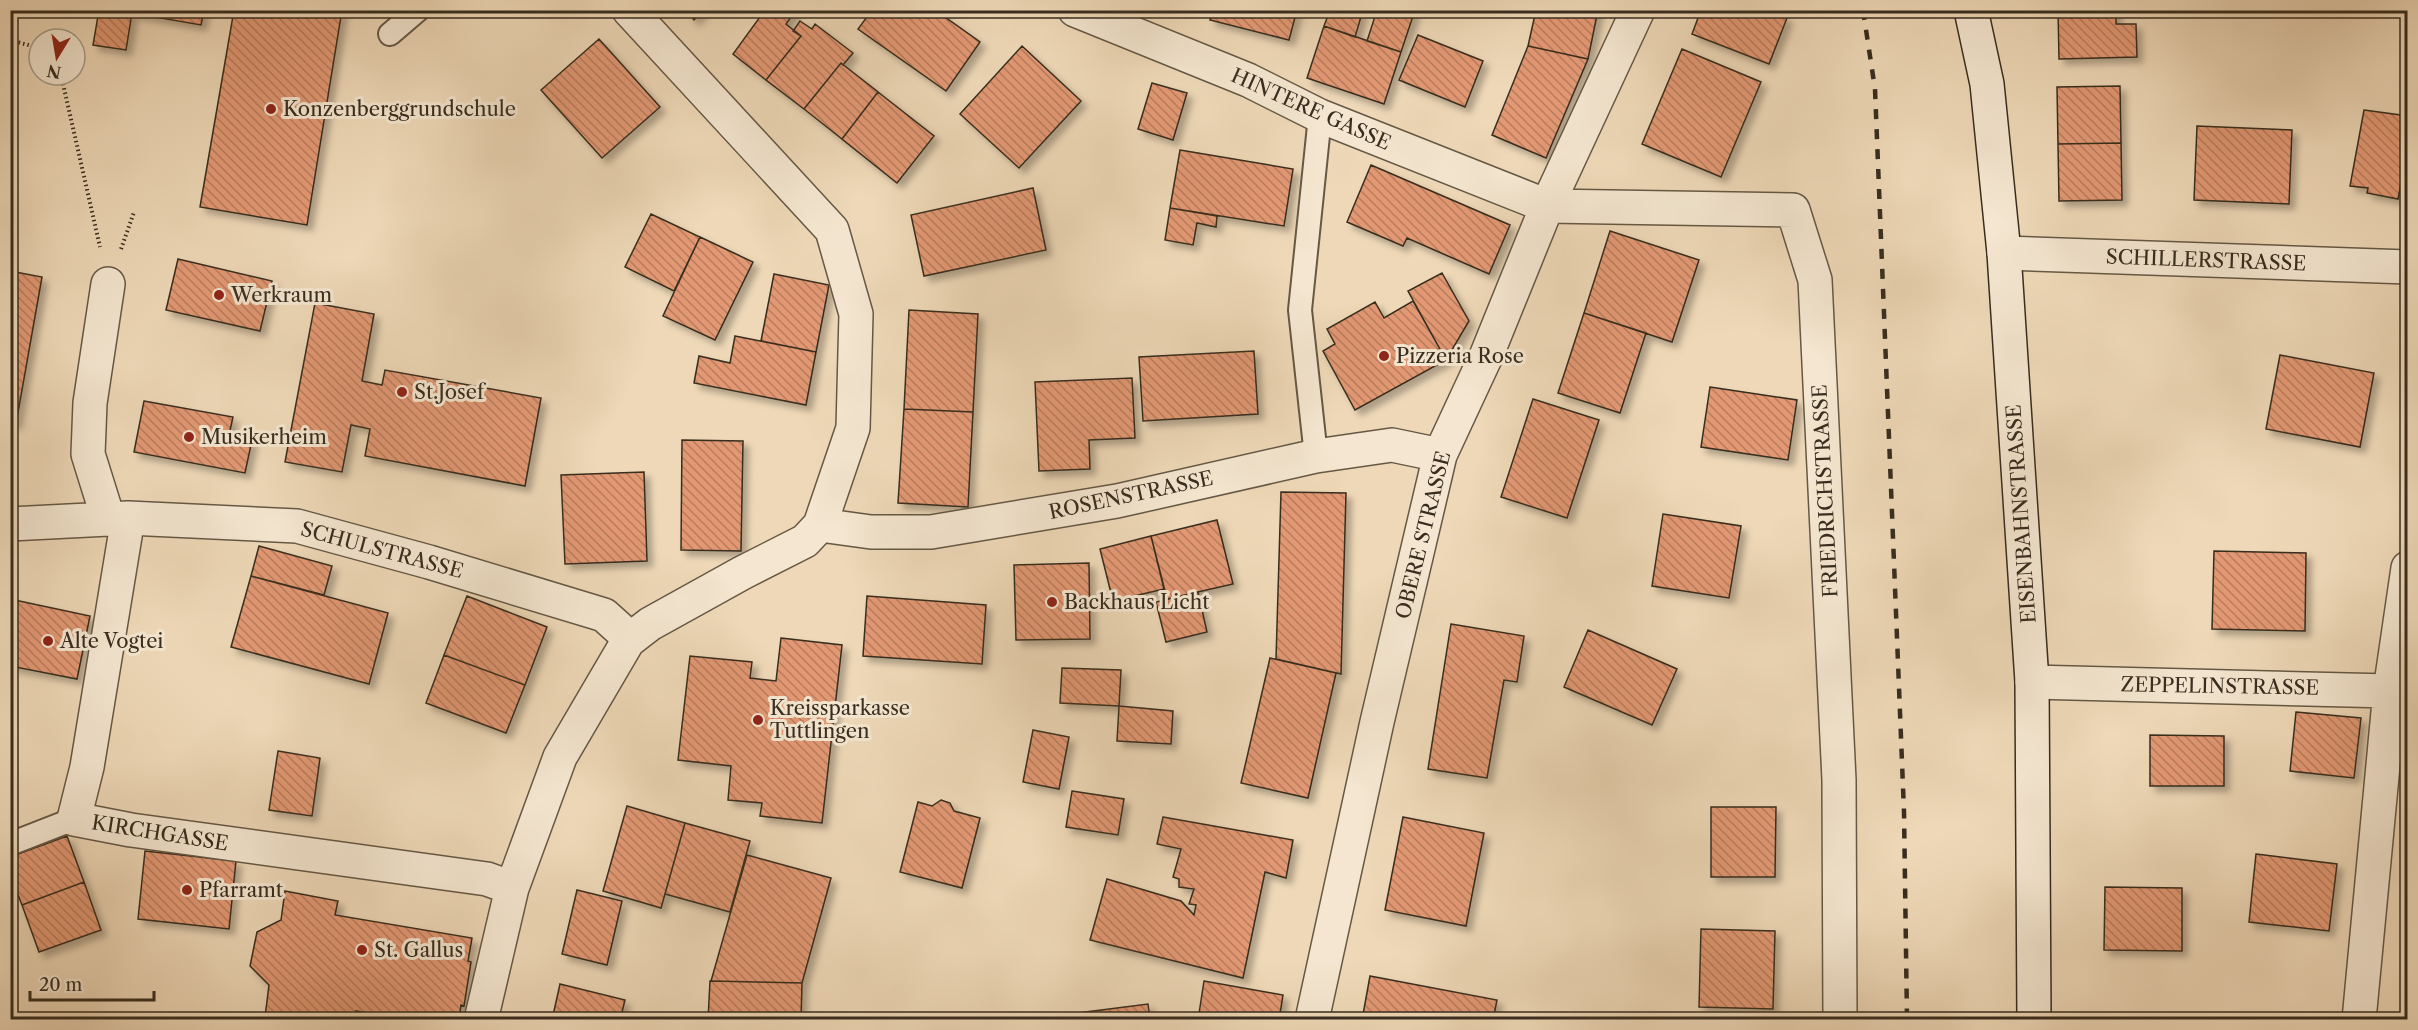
<svg xmlns="http://www.w3.org/2000/svg" width="2418" height="1030" font-family="'Libre Caslon Text',serif">
<style>
.building{fill:url(#building-back-hatch);stroke:#372d1f;stroke-width:1.5;filter:url(#shadow)}
.lines{fill:none;stroke-linecap:round;stroke-linejoin:round}
.lane-casing{stroke:#655845;stroke-width:26}
.street-casing{stroke:#655845;stroke-width:36}
.secondary-casing{stroke:#372d1f;stroke-width:36}
.path{stroke:#372d1f;stroke-width:4;stroke-dasharray:1.5 3;stroke-linecap:butt}
.lane{stroke:#f4e6d0;stroke-width:22}
.street{stroke:#f4e6d0;stroke-width:33}
.secondary{stroke:#f4e6d0;stroke-width:33}
.rail{stroke:#372d1f;stroke-width:4.5;stroke-dasharray:10 10;stroke-linecap:butt}
.poi-dot{fill:#8f2418;stroke:#f4e6d0;stroke-width:2}
.labels{text-anchor:middle;stroke-width:6;stroke-linejoin:round;paint-order:stroke}
.poi-label{font-size:20px;fill:#372d1f;stroke:#f4e6d0;text-anchor:start}
.street-label{font-size:20px;fill:#372d1f;stroke:#f4e6d0}
</style>
<defs>
<pattern id="building-back-hatch" width="6" height="6" patternUnits="userSpaceOnUse" patternTransform="scale(1.5)"><rect width="6" height="6" fill="#e29873"/><path d="M-1 5l2 2M0 0l6 6M5-1l2 2" fill="none" stroke="#b87c5e"/></pattern>
<filter id="shadow"><feDropShadow dx="5.5" dy="5.5" stdDeviation="3" flood-color="#0004"/></filter>
</defs>
<rect width="100%" height="100%" fill="#eed8b7"/>
<filter id="stains"><feTurbulence type="fractalNoise" baseFrequency=".00333" numOctaves="4"/><feColorMatrix values="0 0 0 0 .2 0 0 0 0 .09 0 0 0 0 .02 0 0 0 .5 -.17"/></filter>
<radialGradient id="worn" r=".72"><stop offset=".6" stop-color="#630" stop-opacity="0"/><stop offset="1" stop-color="#630" stop-opacity=".3"/></radialGradient>
<path class="building" d="M 99,10 L 204,10 L 201,25 L 132,13 L 126,50 L 93,45 Z
M 234,10 L 342,10 L 307,225 L 200,207 Z
M 686,10 L 704,10 L 694,20 Z
M 765,10 L 796,10 L 786,24 L 801,36 L 766,80 L 733,54 Z
M 872,10 L 935,10 L 980,42 L 946,91 L 858,29 Z
M 1213,10 L 1297,10 L 1289,40 L 1210,20 Z
M 1330,10 L 1363,10 L 1355,37 L 1324,26 Z
M 1377,10 L 1415,10 L 1401,52 L 1367,41 Z
M 1536,10 L 1598,10 L 1588,59 L 1528,46 Z
M 1701,10 L 1769,10 L 1787,18 L 1769,64 L 1692,34 Z
M 2058,10 L 2116,10 L 2116,24 L 2136,24 L 2137,57 L 2059,59 Z
M 800,21 L 812,29 L 815,24 L 853,53 L 843,65 L 841,63 L 804,109 L 766,80 L 801,36 L 793,31 Z
M 1324,26 L 1401,52 L 1384,104 L 1307,78 Z
M 1418,35 L 1483,61 L 1465,107 L 1399,80 Z
M 599,39 L 660,107 L 602,158 L 541,90 Z
M 1022,46 L 1081,101 L 1019,168 L 960,114 Z
M 1528,46 L 1588,59 L 1546,158 L 1492,135 Z
M 1682,49 L 1761,82 L 1721,177 L 1642,144 Z
M 841,63 L 878,92 L 842,139 L 804,109 Z
M 1152,83 L 1187,93 L 1173,140 L 1138,129 Z
M 2120,86 L 2121,143 L 2058,144 L 2057,87 Z
M 878,92 L 934,136 L 897,183 L 842,139 Z
M 2364,110 L 2408,116 L 2408,147 L 2398,199 L 2367,193 L 2368,188 L 2350,186 Z
M 2197,126 L 2292,130 L 2289,204 L 2194,200 Z
M 2121,143 L 2122,200 L 2059,201 L 2058,144 Z
M 1180,150 L 1293,169 L 1284,226 L 1170,208 Z
M 1371,165 L 1510,225 L 1489,274 L 1407,238 L 1403,246 L 1347,222 Z
M 1033,188 L 1046,250 L 924,276 L 911,215 Z
M 1170,208 L 1217,216 L 1216,227 L 1197,223 L 1193,245 L 1165,240 Z
M 651,214 L 700,237 L 674,291 L 625,267 Z
M 1610,231 L 1699,260 L 1672,342 L 1584,313 Z
M 700,237 L 753,262 L 715,340 L 663,316 Z
M 178,259 L 272,281 L 260,331 L 166,310 Z
M 10,271 L 42,277 L 16,424 L 10,423 Z
M 1442,273 L 1469,321 L 1446,360 L 1408,291 Z
M 774,274 L 829,285 L 816,352 L 761,341 Z
M 1413,301 L 1446,360 L 1355,410 L 1323,351 L 1335,344 L 1327,329 L 1375,302 L 1384,318 Z
M 315,303 L 374,314 L 362,381 L 382,385 L 385,370 L 541,398 L 525,486 L 365,456 L 370,429 L 351,425 L 342,472 L 285,462 Z
M 909,310 L 978,314 L 973,412 L 904,409 Z
M 1584,313 L 1646,333 L 1620,413 L 1558,393 Z
M 735,336 L 816,352 L 806,405 L 694,383 L 699,356 L 730,363 Z
M 1254,351 L 1258,414 L 1143,421 L 1139,357 Z
M 2280,355 L 2374,373 L 2360,447 L 2266,429 Z
M 1132,378 L 1135,438 L 1089,440 L 1090,469 L 1039,471 L 1035,382 Z
M 1710,387 L 1797,400 L 1788,460 L 1701,447 Z
M 1533,399 L 1599,420 L 1567,518 L 1501,497 Z
M 144,401 L 233,417 L 229,435 L 252,440 L 245,473 L 134,452 Z
M 904,409 L 973,412 L 968,507 L 898,503 Z
M 682,440 L 743,441 L 741,551 L 681,550 Z
M 644,472 L 647,561 L 565,564 L 561,475 Z
M 1281,492 L 1346,493 L 1341,674 L 1276,659 Z
M 1663,514 L 1741,526 L 1729,598 L 1652,586 Z
M 1217,520 L 1233,584 L 1167,599 L 1151,536 Z
M 1151,536 L 1164,589 L 1113,601 L 1100,549 Z
M 259,546 L 332,566 L 324,595 L 251,576 Z
M 2214,551 L 2306,553 L 2305,631 L 2212,629 Z
M 1089,563 L 1090,639 L 1016,640 L 1014,565 Z
M 251,576 L 388,613 L 369,684 L 231,647 Z
M 1198,592 L 1207,632 L 1166,642 L 1156,602 Z
M 467,596 L 547,627 L 525,685 L 444,655 Z
M 867,596 L 986,605 L 982,664 L 863,656 Z
M 10,599 L 90,616 L 77,679 L 10,666 Z
M 1451,624 L 1524,636 L 1517,682 L 1504,680 L 1487,778 L 1428,769 Z
M 1588,630 L 1677,669 L 1652,725 L 1564,687 Z
M 781,638 L 842,645 L 822,823 L 760,816 L 762,803 L 728,800 L 731,766 L 678,760 L 690,656 L 752,662 L 750,678 L 776,681 Z
M 444,655 L 525,685 L 506,733 L 426,703 Z
M 1270,658 L 1336,673 L 1308,798 L 1241,783 Z
M 1062,668 L 1121,670 L 1119,706 L 1060,703 Z
M 1119,706 L 1173,711 L 1171,744 L 1117,741 Z
M 2296,712 L 2361,718 L 2354,778 L 2290,771 Z
M 1033,730 L 1069,737 L 1059,789 L 1023,782 Z
M 2150,735 L 2224,736 L 2224,786 L 2150,786 Z
M 278,751 L 320,758 L 312,816 L 269,810 Z
M 1072,791 L 1124,799 L 1118,835 L 1066,827 Z
M 941,800 L 950,803 L 954,811 L 980,818 L 962,888 L 900,872 L 918,802 L 932,806 Z
M 627,806 L 685,823 L 661,908 L 603,891 Z
M 1711,807 L 1776,807 L 1775,877 L 1711,877 Z
M 1163,817 L 1293,840 L 1286,878 L 1265,872 L 1243,978 L 1090,940 L 1107,879 L 1181,901 L 1194,915 L 1196,905 L 1189,904 L 1194,889 L 1179,887 L 1179,879 L 1173,877 L 1181,849 L 1157,844 Z
M 1403,817 L 1484,833 L 1466,926 L 1385,910 Z
M 685,823 L 750,841 L 730,912 L 665,894 Z
M 67,836 L 84,882 L 22,905 L 10,874 L 10,857 Z
M 145,851 L 236,861 L 229,929 L 138,919 Z
M 2256,854 L 2337,864 L 2329,931 L 2249,922 Z
M 747,855 L 831,878 L 802,983 L 711,981 Z
M 84,882 L 101,930 L 39,952 L 22,905 Z
M 2105,887 L 2182,888 L 2182,951 L 2104,950 Z
M 577,890 L 622,901 L 607,965 L 562,954 Z
M 285,891 L 338,901 L 335,915 L 472,938 L 468,961 L 471,962 L 464,1006 L 461,1005 L 459,1020 L 405,1020 L 356,1011 L 355,1020 L 278,1020 L 265,1017 L 269,985 L 250,966 L 257,932 L 281,920 Z
M 1701,929 L 1775,931 L 1773,1009 L 1699,1007 Z
M 1370,976 L 1497,1000 L 1493,1020 L 1362,1020 Z
M 710,981 L 802,983 L 801,1020 L 708,1020 Z
M 1204,981 L 1283,995 L 1279,1020 L 1198,1020 Z
M 560,984 L 625,1000 L 620,1020 L 552,1020 Z
M 1148,1004 L 1150,1020 L 1079,1020 L 1078,1013 Z
M 1507,1013 L 1566,1020 L 1506,1020 Z"/>
<g class="lines">
<defs>
<path id="lane" d="M 390,34 L 418,10
M 1316,456 L 1300,310 L 1320,116
M 10,844 L 74,819"/>
<path id="street" d="M 1075,10 L 1248,80 L 1320,116 L 1547,206 L 1793,210 L 1815,280 L 1839,780 L 1840,1020
M 2004,253 L 2408,267
M 108,518 L 88,454 L 90,403 L 108,284
M 128,518 L 87,767 L 74,819 L 131,830 L 487,879 L 512,888
M 10,524 L 128,518 L 297,526 L 429,562 L 604,615 L 624,633 L 628,641
M 820,525 L 871,532 L 931,532 L 1117,501 L 1316,456 L 1392,445 L 1440,455
M 2032,682 L 2390,691 L 2408,693
M 481,1020 L 512,888 L 560,757 L 628,641 L 650,624 L 742,573 L 805,541 L 820,525 L 853,428 L 856,314 L 832,230 L 629,10
M 1312,1020 L 1377,722 L 1440,455 L 1487,354 L 1547,206 L 1638,10
M 2359,1020 L 2390,691 L 2408,568"/>
<path id="secondary" d="M 1971,10 L 1987,84 L 2004,253 L 2032,682 L 2034,1020"/>
</defs>
<use href="#lane" class="lane-casing"/>
<use href="#street" class="street-casing"/>
<use href="#secondary" class="secondary-casing"/>
<path class="path" d="M 10,40 L 39,48
M 61,75 L 100,247
M 121,249 L 134,212"/>
<use href="#lane" class="lane"/>
<use href="#street" class="street"/>
<use href="#secondary" class="secondary"/>
<path class="rail" d="M 1863,10 L 1875,89 L 1904,812 L 1907,1020"/>
</g>
<g class="poi-dot">
<circle cx="271" cy="109" r="6"/>
<circle cx="219" cy="295" r="6"/>
<circle cx="1384" cy="356" r="6"/>
<circle cx="402" cy="392" r="6"/>
<circle cx="189" cy="437" r="6"/>
<circle cx="1052" cy="602" r="6"/>
<circle cx="48" cy="641" r="6"/>
<circle cx="758" cy="720" r="6"/>
<circle cx="187" cy="890" r="6"/>
<circle cx="362" cy="950" r="6"/>
</g>
<g class="labels">
<g class="poi-label">
<text x="283" y="116">Konzenberggrundschule</text>
<text x="231" y="302">Werkraum</text>
<text x="1396" y="363">Pizzeria Rose</text>
<text x="414" y="399">St.Josef</text>
<text x="201" y="444">Musikerheim</text>
<text x="1064" y="609">Backhaus Licht</text>
<text x="60" y="648">Alte Vogtei</text>
<text x="770" y="715">Kreissparkasse<tspan x="770" dy="23">Tuttlingen</tspan></text>
<text x="199" y="897">Pfarramt</text>
<text x="374" y="957">St. Gallus</text>
</g>
<g class="street-label">
<text transform="translate(1311 109) rotate(24)" y="7">HINTERE GASSE</text>
<text transform="translate(2206 260) rotate(2)" y="7">SCHILLERSTRASSE</text>
<text transform="translate(1825 491) rotate(-93)" y="7">FRIEDRICHSTRASSE</text>
<text transform="translate(1131 495) rotate(-12)" y="7">ROSENSTRASSE</text>
<text transform="translate(2021 514) rotate(-94)" y="7">EISENBAHNSTRASSE</text>
<text transform="translate(1423 535) rotate(-76)" y="7">OBERE STRASSE</text>
<text transform="translate(382 550) rotate(15)" y="7">SCHULSTRASSE</text>
<text transform="translate(2220 686) rotate(1)" y="7">ZEPPELINSTRASSE</text>
<text transform="translate(160 833) rotate(9)" y="7">KIRCHGASSE</text>
</g>
</g>
<rect width="2418" height="1030" fill="none" stroke="#eed8b7" stroke-width="36"/>
<rect x="12" y="12" width="2394" height="1006" fill="none" stroke="#372d1f" stroke-width="3"/>
<rect x="18" y="18" width="2382" height="994" fill="none" stroke="#372d1f" stroke-width="1.5"/>
<g transform="translate(57 57) rotate(191)"><circle r="28" fill="#f4e6d0" stroke="#a89c89" stroke-width="1.5"/>
<path d="M0-4.5L10 22L0 15L-10 22Z" fill="#8f2418"/>
<text y="-9" font-size="16" font-weight="bold" text-anchor="middle" fill="#372d1f">N</text>
</g>
<path d="M30 991v9h124v-9" fill="none" stroke="#372d1f" stroke-width="3"/>
<text x="39" y="991" font-size="18" fill="#372d1f" stroke="#f4e6d0" stroke-width="4.5" paint-order="stroke">20 m</text>
<rect width="100%" height="100%" filter="url(#stains)"/>
<rect width="100%" height="100%" fill="url(#worn)"/>
</svg>
